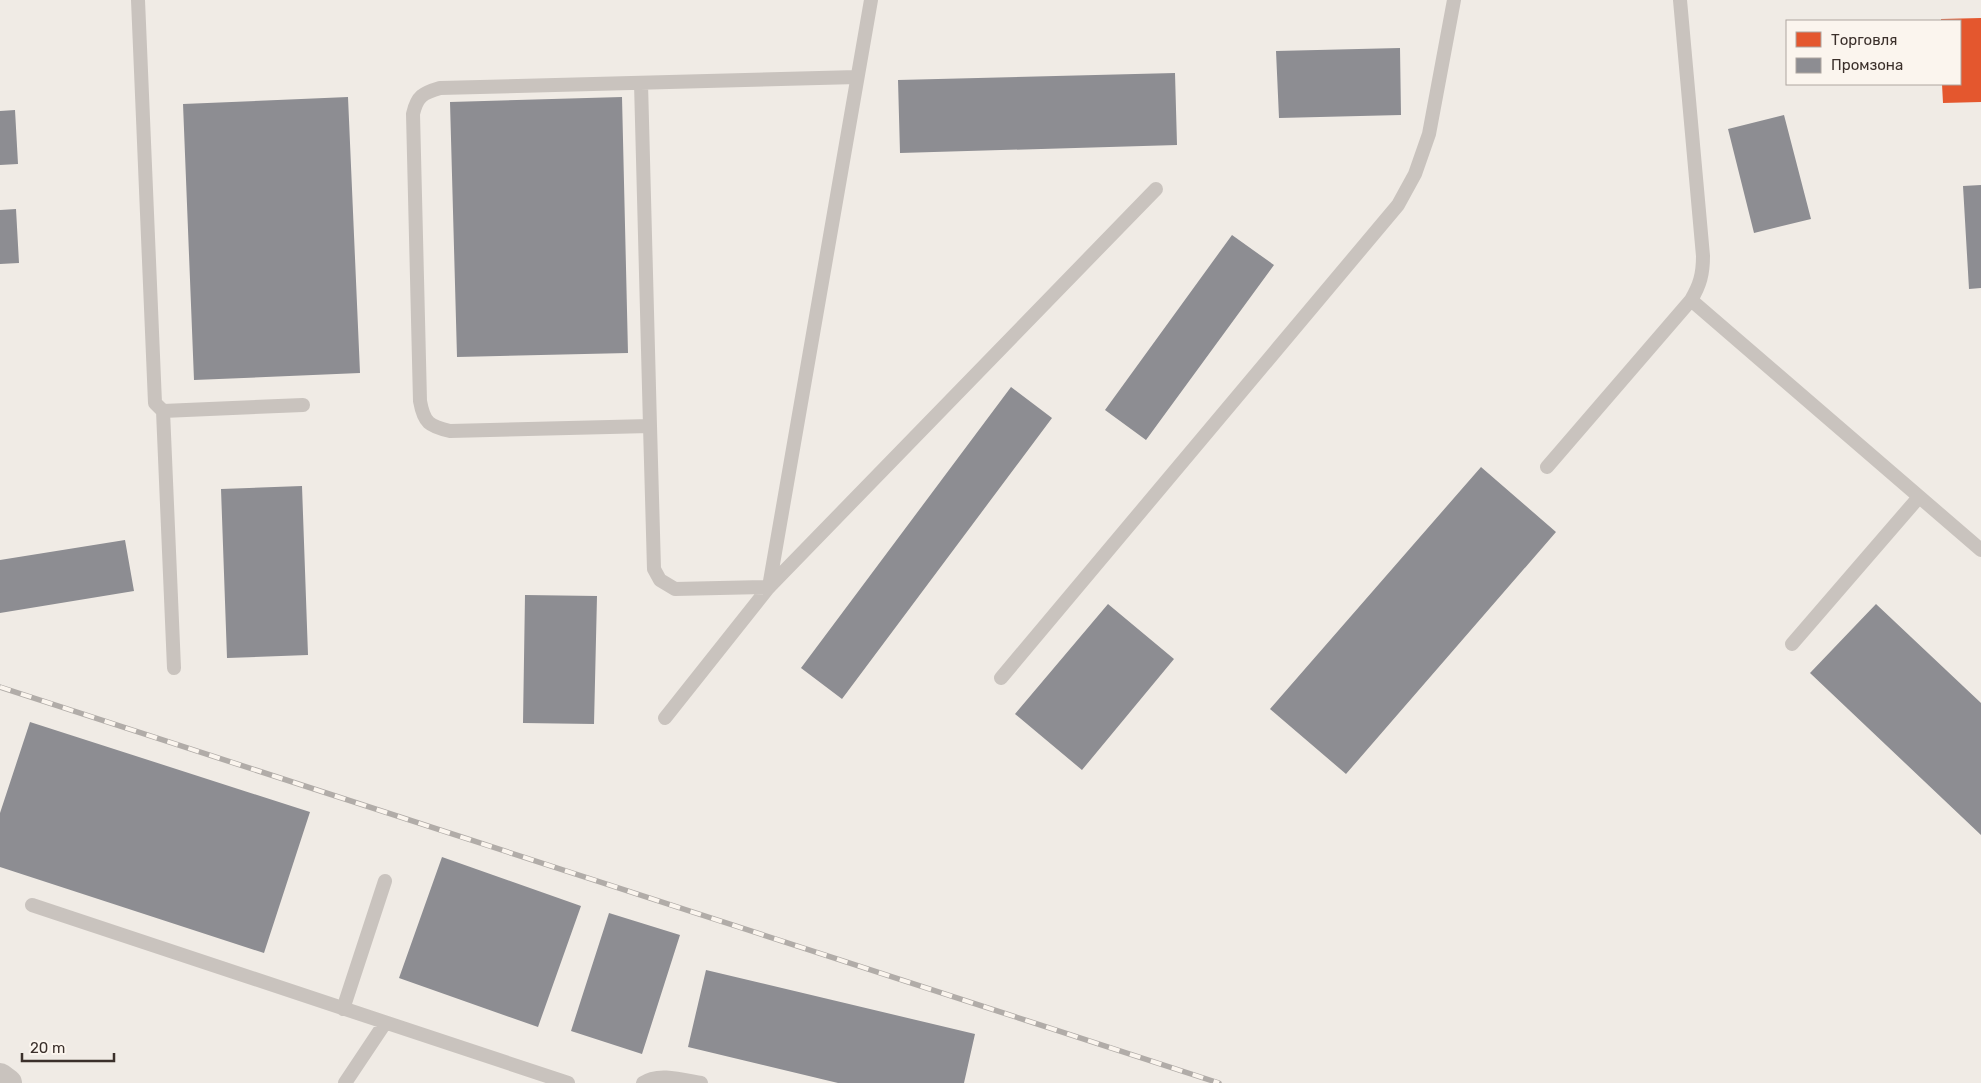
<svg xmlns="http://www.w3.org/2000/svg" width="1981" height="1083" font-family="Rubik,sans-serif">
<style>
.shops{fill:#e4572e}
.industry{fill:#8d8d92}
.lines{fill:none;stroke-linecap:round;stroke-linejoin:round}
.lane{stroke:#c9c3be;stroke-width:14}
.street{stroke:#c9c3be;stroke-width:28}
.rail-casing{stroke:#b1aca8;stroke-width:5.5}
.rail{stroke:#fbf5ee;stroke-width:4;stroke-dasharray:11;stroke-linecap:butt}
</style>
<rect width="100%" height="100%" fill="#f0ebe5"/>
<path class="shops" d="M 1981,18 L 1981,102 L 1943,103 L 1942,84 L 1960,84 L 1960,21 L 1941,21 L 1941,19 Z"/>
<path class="industry" d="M 1400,48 L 1401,115 L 1279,118 L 1276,51 Z
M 1175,73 L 1177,145 L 900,153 L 898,80 Z
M 348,97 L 360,373 L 194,380 L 183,104 Z
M 622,97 L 628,353 L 457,357 L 450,102 Z
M 15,110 L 18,164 L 0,165 L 0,111 Z
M 1784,115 L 1811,219 L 1754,233 L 1728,129 Z
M 1981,185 L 1981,288 L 1969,289 L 1963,186 Z
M 16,209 L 19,263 L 0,264 L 0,210 Z
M 1232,235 L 1274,265 L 1146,440 L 1105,410 Z
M 1011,387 L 1052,418 L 842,699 L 801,668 Z
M 1481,467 L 1556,532 L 1346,774 L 1270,709 Z
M 302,486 L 308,655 L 227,658 L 221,489 Z
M 125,540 L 134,591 L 0,613 L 0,560 Z
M 525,595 L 597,596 L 594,724 L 523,723 Z
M 1108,604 L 1174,659 L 1082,770 L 1015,714 Z
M 1876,604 L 1981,703 L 1981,835 L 1810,673 Z
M 30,722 L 310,812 L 264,953 L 0,867 L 0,813 Z
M 442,857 L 581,906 L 538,1027 L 399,978 Z
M 609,913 L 680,935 L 642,1054 L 571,1031 Z
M 706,970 L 975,1034 L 964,1083 L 838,1083 L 688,1047 Z"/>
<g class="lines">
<path class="lane" d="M 138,0 L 155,403 L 163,411 L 303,405
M 857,77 L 440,88 C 423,93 417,96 413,114 L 420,401 C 424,423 429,426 450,431 L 650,426 L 654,569 L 660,580 L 675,589 L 769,587 L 871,0
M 641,83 L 650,426
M 1691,300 L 1981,550
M 163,411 L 174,668
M 1547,467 L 1691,300 C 1700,285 1703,274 1703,256 L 1680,0
M 1792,644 L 1919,497
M 1001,678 L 1398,205 L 1415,174 L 1429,134 L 1454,0
M 665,718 L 769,587 L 1156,189
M 32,905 L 568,1083
M 343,1009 L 385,881
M 345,1083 L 385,1023
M 643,1083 C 658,1072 684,1080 701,1083"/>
<path class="street" d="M 0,1077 L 8,1083"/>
<defs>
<path id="rail" d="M 0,687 L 1219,1083"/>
</defs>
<use href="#rail" class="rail-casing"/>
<use href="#rail" class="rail"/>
</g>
<rect x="1786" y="20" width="175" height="65" fill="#fbf5ee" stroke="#aea6a0"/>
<rect x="1796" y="32" width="25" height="15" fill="#e4572e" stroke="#aea6a0"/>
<text x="1831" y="45" font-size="15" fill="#3b302b">Торговля</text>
<rect x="1796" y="58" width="25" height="15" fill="#8d8d92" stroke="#aea6a0"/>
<text x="1831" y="70" font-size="15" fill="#3b302b">Промзона</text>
<path d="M22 1053v8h92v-8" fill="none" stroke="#3b302b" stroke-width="2.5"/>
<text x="30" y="1053" font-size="15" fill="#3b302b" stroke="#fbf5ee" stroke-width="4" paint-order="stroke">20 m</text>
</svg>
